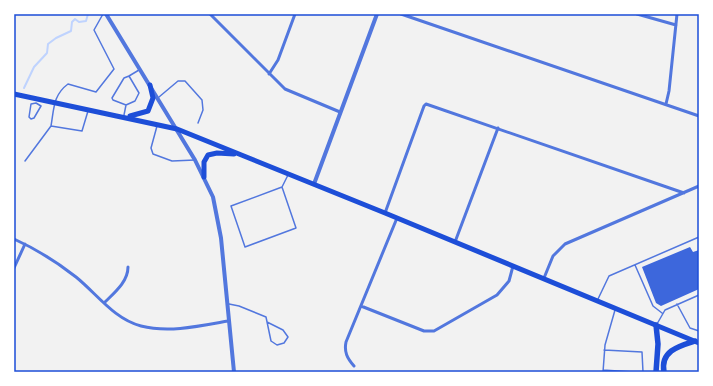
<svg xmlns="http://www.w3.org/2000/svg" width="713" height="386" font-family="'Archivo Narrow',sans-serif">
<style>
.lines{fill:none;stroke-linecap:round;stroke-linejoin:round}
.stream{stroke:#bfd3fe;stroke-width:2}
.building{fill:#3d67dc}
.service{stroke:#5277de;stroke-width:1.5}
.minor{stroke:#5277de;stroke-width:3}
.tertiary{stroke:#5277de;stroke-width:4}
.primary{stroke:#1d4ed8;stroke-width:5}
.trunk{stroke:#1d4ed8;stroke-width:5.5}
.neatline{fill:none;stroke:#1d4ed8;stroke-width:1.5}
</style>
<rect width="100%" height="100%" fill="#f2f2f2"/>
<g class="lines">
<path class="stream" d="M 24,88 L 34,67 L 47,53 L 48,44 L 56,38 L 71,31 L 72,22 L 75,19 L 79,22 L 86,21 L 88,14"/>
</g>
<path class="building" d="M 690,247 L 693,252 L 699,250 L 699,289 L 661,306 L 656,303 L 642,267 Z"/>
<g class="lines">
<path class="service" d="M 129,76 L 139,93 L 135,101 L 126,105 L 113,100 L 112,98 L 124,78 Z
M 129,76 L 139,70
M 159,97 L 178,81 L 185,81 L 202,100 L 203,110 L 198,123
M 36,103 L 41,106 L 34,118 L 31,119 L 29,117 L 31,104 Z
M 88,111 L 82,131 L 51,126 C 54,109 53,95 68,84 L 96,92 L 114,69 L 94,30 L 103,14
M 124,115 L 126,105
M 157,126 L 151,148 L 153,154 L 172,161 L 195,160
M 25,161 L 51,126
M 282,187 L 296,228 L 245,247 L 231,206 L 282,187 L 288,175
M 635,265 L 653,306 L 662,313
M 598,299 L 609,276 L 699,237
M 229,304 L 239,306 L 266,317 L 271,341 L 277,345 L 284,343 L 288,337 L 283,330 L 267,322
M 677,304 L 690,328 L 699,331
M 657,324 L 665,310 L 699,295
M 604,350 L 642,352 L 643,372
M 603,370 L 633,372
M 603,372 L 605,345 L 615,310"/>
<path class="minor" d="M 210,14 L 285,89 L 340,112
M 401,14 L 699,116
M 637,14 L 676,25
M 269,74 L 278,60 L 295,14
M 666,104 L 669,91 L 677,14
M 385,213 L 424,106 L 426,104 L 684,193
M 14,239 C 36,249 57,262 76,277 C 97,294 114,319 141,326 C 169,333 200,326 228,321
M 455,242 L 498,128
M 14,268 L 25,244
M 544,278 L 553,256 L 565,244 L 699,186
M 104,303 C 114,293 128,282 128,267
M 361,306 L 424,331 L 434,331 L 497,295 L 509,281 L 513,266
M 354,366 C 347,358 344,352 346,342 L 397,218"/>
<path class="tertiary" d="M 106,14 L 195,160 L 213,197 L 221,238 L 234,372
M 314,184 L 377,14"/>
<path class="primary" d="M 14,94 L 177,129 L 385,213 L 699,343
M 130,116 L 148,111 L 153,98 L 150,85
M 204,177 L 204,162 L 208,155 L 217,153 L 234,154"/>
<path class="trunk" d="M 656,372 L 658,344 L 656,325
M 664,372 C 660,351 679,346 695,341"/>
</g>
<rect width="713" height="386" fill="none" stroke="#ffffff" stroke-width="30"/>
<rect x="15" y="15" width="683" height="356" class="neatline"/>
</svg>
